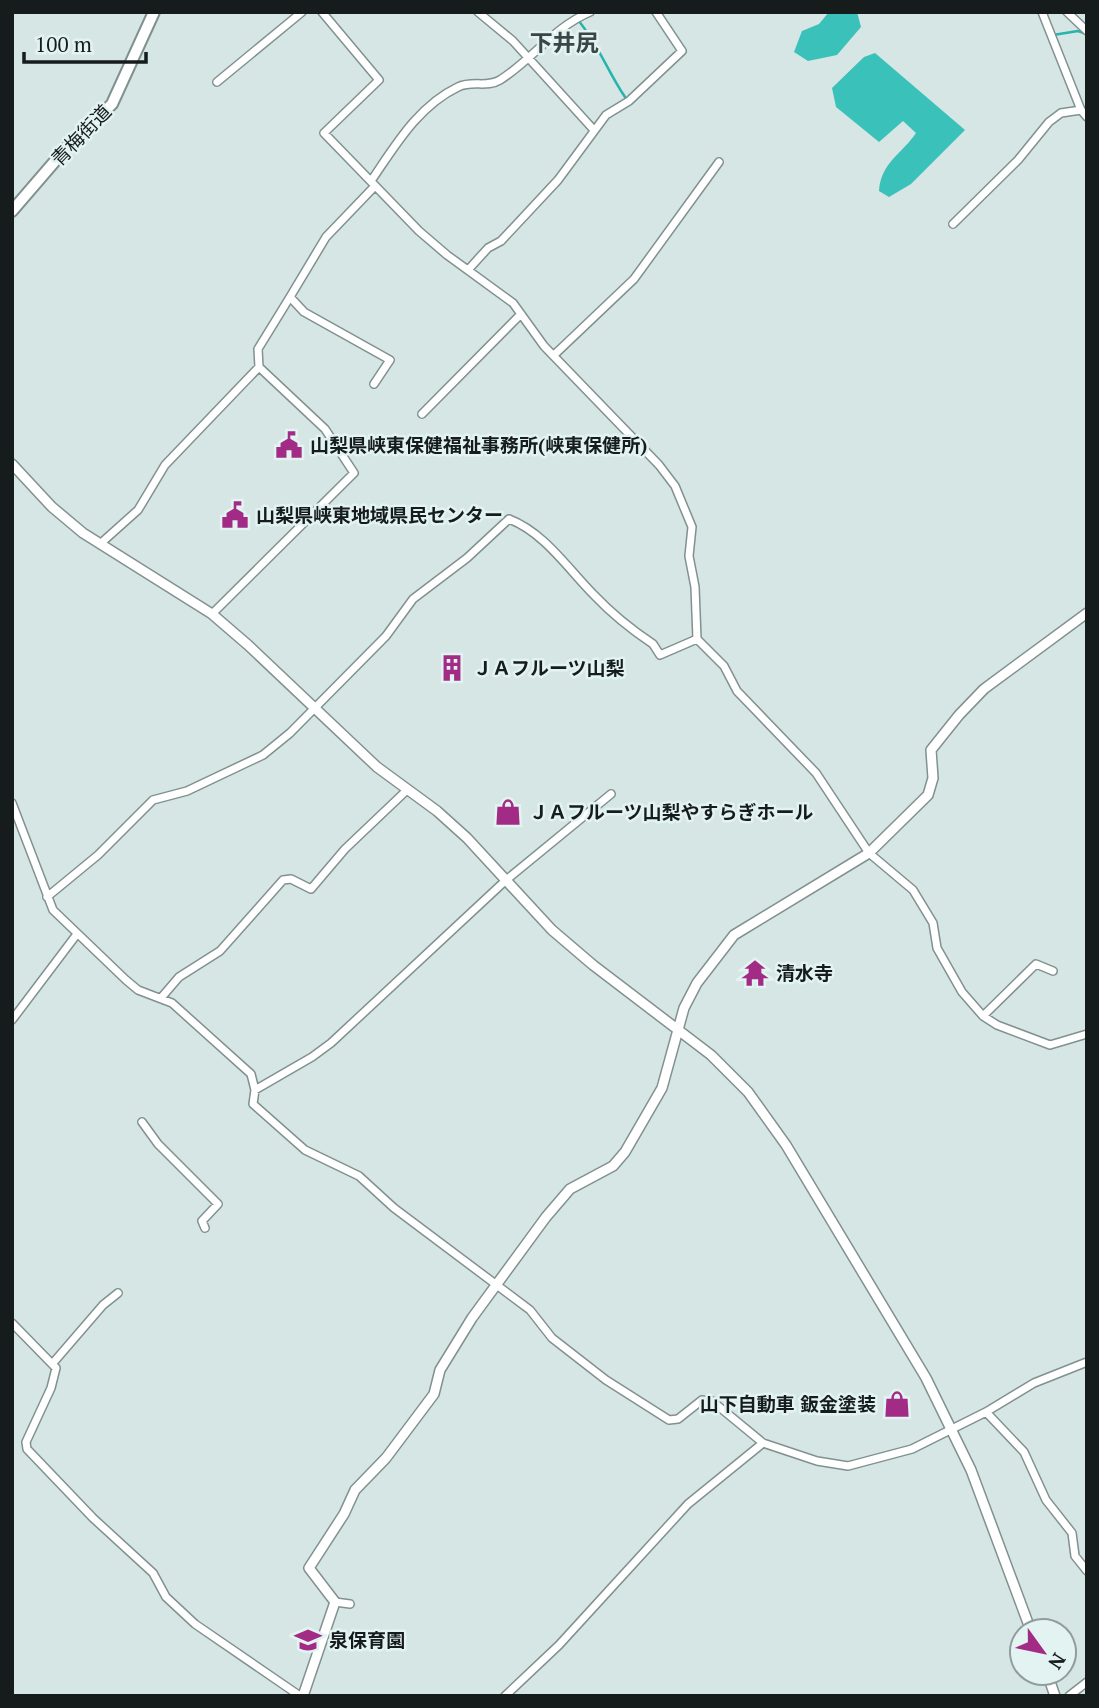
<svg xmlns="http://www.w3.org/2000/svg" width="1099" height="1708" font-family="'PT Serif','Noto Sans JP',serif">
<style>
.forest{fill:#3ac1ba}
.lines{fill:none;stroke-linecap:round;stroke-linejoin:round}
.stream{stroke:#26b4ad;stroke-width:2.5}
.minor-casing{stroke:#819190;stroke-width:10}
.tertiary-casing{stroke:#819190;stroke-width:12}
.secondary-casing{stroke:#819190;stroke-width:14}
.minor{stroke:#fff;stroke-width:7}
.tertiary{stroke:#fff;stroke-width:9}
.secondary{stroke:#fff;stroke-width:10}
.labels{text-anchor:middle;stroke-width:5;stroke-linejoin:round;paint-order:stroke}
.street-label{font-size:19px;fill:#161c1c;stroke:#e2f3f1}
.poi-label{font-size:19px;font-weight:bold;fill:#161c1c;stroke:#e2f3f1;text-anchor:start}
.quarter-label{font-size:23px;font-weight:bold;fill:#394746;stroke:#e2f3f1}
</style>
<rect width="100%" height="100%" fill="#d5e6e4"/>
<path class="forest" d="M 829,12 L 857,12 L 861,27 L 837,55 L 808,61 L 794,52 L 802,31 L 819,24 Z
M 875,53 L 965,130 L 911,184 L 889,197 L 879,191 C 881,162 902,154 916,133 L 903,121 L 879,142 L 836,107 L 832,88 L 864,57 Z"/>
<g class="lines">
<path class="stream" d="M 578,20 C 598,44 608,72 625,97
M 1053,35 L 1078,31 L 1087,34"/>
<defs>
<path id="minor" d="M 322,12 L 379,80 L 324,133 L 419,231 L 447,255 L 513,303 L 544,346 L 659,465 L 675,486 L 692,527 L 689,556 L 695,587 L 697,639 L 724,666 L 737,691 L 816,773 L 869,853 L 913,890 L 933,923 L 937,948 L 962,992 L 983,1016 L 997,1025 L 1050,1045 L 1087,1034
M 478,12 L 513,41 L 593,129
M 1042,12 L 1081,110 L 1087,117
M 1067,12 L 1087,31
M 217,82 L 302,12
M 371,181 C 395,146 418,106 458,87 C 472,80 487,88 500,80 C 532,60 554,27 590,12
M 953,224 L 1018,160 L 1049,122 L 1061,113 L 1081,110
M 468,270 L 488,248 L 501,241 L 558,180 L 606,115 L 629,101 L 682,51 L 656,12
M 290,297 L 326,237 L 374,187
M 554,355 L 634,279 L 719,162
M 422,414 L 521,314
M 100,544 L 138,510 L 165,465 L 259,367
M 212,614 L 354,473 L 325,429 L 259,367 L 258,349 L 290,297 L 304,312 L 390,360 L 374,384
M 12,803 L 53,910 L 126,980 L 138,990 L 172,1003 L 251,1074 L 255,1090 L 253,1104 L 305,1150 L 359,1176 L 394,1208 L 530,1310 L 552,1338 L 606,1380 L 669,1420 L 678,1419 L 702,1400 L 712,1401 L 763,1443 L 817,1461 L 848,1466 L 912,1449 L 986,1412 L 1034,1383 L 1087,1362
M 47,897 L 98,855 L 153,800 L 187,791 L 263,755 L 290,733 L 386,636 L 413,599 L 467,558 L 509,519 C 545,533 568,569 594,595 C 612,614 632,630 653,644 L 660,655 L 697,639
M 161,998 L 179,977 L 220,951 L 283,880 L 291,879 L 311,889 L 345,849 L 407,790
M 983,1016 L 1036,964 L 1053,971
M 12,1020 L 77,934
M 255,1090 L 312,1057 L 331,1043 L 505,881 L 611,794
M 142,1122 L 158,1144 L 218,1204 L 202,1221 L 205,1228
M 12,1323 L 56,1368 L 51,1388 L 26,1442 L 27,1449 L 93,1518 L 153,1573 L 166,1597 L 195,1624 L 300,1696
M 53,1363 L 103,1305 L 118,1293
M 986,1412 L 1024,1452 L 1046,1500 L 1072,1533 L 1075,1556 L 1087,1571
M 335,1602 L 350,1604
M 505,1696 L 559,1645 L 688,1504 L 763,1443
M 1069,1696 L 1087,1682"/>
<path id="tertiary" d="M 12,464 L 52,507 L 83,533 L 212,614 L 248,645 L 377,767 L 437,811 L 467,838 L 552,930 L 593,965 L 711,1055 L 748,1092 L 786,1145 L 926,1378 L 971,1470 L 1031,1631
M 1047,1673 L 1055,1696
M 303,1696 L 335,1602 L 309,1568 L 344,1514 L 355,1490 L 386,1458 L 434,1394 L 440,1370 L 472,1318 L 546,1217 L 570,1189 L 613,1166 L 625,1152 L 662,1088 L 684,1008 L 697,983 L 734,935 L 869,853 L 928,795 L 933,778 L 931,750 L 959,715 L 984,689 L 1087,613"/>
<path id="secondary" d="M 12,211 L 68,146 L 112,104 L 154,12"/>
</defs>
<use href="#minor" class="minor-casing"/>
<use href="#tertiary" class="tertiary-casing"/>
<use href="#secondary" class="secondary-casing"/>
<use href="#minor" class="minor"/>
<use href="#tertiary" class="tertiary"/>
<use href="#secondary" class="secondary"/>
</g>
<defs>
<symbol id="civic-bare" viewBox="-9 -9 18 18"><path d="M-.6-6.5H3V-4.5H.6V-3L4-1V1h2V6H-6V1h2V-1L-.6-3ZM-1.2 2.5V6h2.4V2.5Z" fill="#a22c85" stroke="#e2f3f1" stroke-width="2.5" paint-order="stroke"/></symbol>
<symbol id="building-bare" viewBox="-9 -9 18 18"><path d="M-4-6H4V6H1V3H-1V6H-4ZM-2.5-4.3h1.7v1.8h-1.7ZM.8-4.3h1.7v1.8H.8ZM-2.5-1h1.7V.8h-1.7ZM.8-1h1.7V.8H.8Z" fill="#a22c85" stroke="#e2f3f1" stroke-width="2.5" paint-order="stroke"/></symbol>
<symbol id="shop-bare" viewBox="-9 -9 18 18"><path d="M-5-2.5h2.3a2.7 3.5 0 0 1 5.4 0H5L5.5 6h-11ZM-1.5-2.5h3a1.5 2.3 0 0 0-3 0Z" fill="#a22c85" stroke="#e2f3f1" stroke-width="2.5" paint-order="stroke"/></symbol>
<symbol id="temple-bare" viewBox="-9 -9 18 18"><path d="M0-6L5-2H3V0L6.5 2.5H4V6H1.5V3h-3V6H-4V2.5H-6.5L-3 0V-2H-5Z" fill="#a22c85" stroke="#e2f3f1" stroke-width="2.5" paint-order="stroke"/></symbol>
<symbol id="school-bare" viewBox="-9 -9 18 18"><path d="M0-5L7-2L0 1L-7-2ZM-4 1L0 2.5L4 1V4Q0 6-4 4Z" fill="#a22c85" stroke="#e2f3f1" stroke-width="2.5" paint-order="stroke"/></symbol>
</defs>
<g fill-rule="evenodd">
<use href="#civic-bare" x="270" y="426" width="38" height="38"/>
<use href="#civic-bare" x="216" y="496" width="38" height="38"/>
<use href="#building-bare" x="433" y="649" width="38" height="38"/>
<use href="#shop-bare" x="489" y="793" width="38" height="38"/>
<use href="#temple-bare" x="736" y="954" width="38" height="38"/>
<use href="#shop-bare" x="878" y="1385" width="38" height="38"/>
<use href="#school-bare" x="289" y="1621" width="38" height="38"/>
</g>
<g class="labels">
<g class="street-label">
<text transform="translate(81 135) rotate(-46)" y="7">青梅街道</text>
</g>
<g class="poi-label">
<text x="310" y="452">山梨県峡東保健福祉事務所(峡東保健所)</text>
<text x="256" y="522">山梨県峡東地域県民センター</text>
<text x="473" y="675">ＪＡフルーツ山梨</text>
<text x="529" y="819">ＪＡフルーツ山梨やすらぎホール</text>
<text x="776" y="980">清水寺</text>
<text x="876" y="1411" text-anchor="end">山下自動車 鈑金塗装</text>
<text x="329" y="1647">泉保育園</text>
</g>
<g class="quarter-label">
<text x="564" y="51">下井尻</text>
</g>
</g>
<rect width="1099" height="1708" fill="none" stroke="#161c1c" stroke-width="28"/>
<g transform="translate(1043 1652) rotate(123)"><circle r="33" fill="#e2f3f1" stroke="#909d9c" stroke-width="2"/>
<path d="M0-5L12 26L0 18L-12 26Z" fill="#a22c85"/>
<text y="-10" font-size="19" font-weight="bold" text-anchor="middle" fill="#161c1c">N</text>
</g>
<path d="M24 52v10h122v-10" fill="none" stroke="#161c1c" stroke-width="3.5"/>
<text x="35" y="52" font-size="21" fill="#161c1c" stroke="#e2f3f1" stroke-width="5" paint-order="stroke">100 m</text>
</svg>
